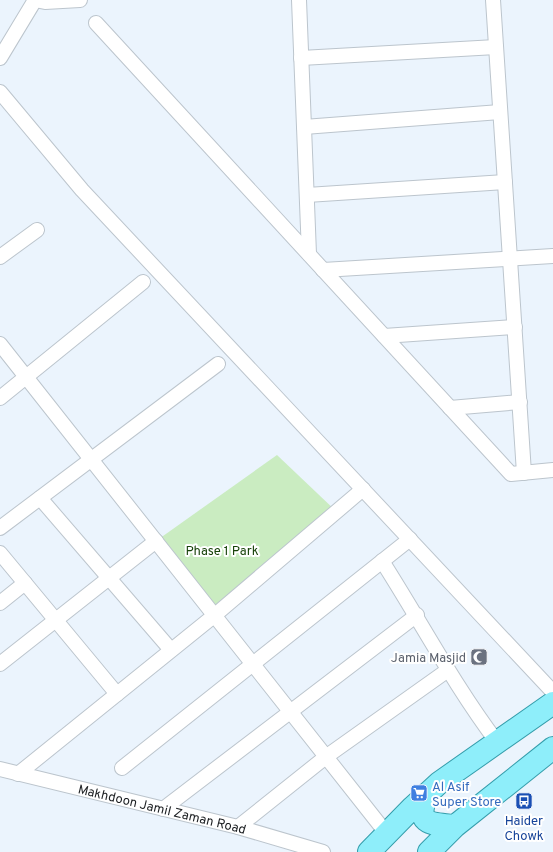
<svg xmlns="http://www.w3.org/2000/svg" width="553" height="852" font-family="Overpass,sans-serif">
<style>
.green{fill:#caecc1}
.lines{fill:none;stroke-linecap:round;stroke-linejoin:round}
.street-casing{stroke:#bcc5cd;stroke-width:16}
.primary-casing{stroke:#359dab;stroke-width:24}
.street{stroke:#fff;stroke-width:14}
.primary{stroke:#8eeefa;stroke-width:22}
.labels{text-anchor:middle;stroke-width:4;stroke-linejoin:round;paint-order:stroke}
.park-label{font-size:13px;fill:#174209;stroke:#fff}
.worship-label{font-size:13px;fill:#5b616d;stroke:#fff;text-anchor:end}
.shop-label{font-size:13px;fill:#366cbe;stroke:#fff;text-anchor:start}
.street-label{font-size:13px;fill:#1b1e21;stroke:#fff}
.transit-label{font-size:13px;fill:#164399;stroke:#fff}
</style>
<rect width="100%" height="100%" fill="#ebf4fd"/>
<path class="green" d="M 277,455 L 337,512 L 215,615 L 156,541 Z"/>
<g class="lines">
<defs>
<g id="street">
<path d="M 35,0 L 45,2 L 80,0"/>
<path d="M 299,0 L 309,254"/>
<path d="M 493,0 L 524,473"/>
<path d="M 96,23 L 511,474 L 553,470"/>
<path d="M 0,58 L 35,0"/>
<path d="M 301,58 L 496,47"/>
<path d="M 0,92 L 82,190 L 553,692"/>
<path d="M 304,127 L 500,112"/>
<path d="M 307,195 L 505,182"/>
<path d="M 0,257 L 37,230"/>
<path d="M 323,270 L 553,256"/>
<path d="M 384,336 L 515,327"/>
<path d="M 0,344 L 387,834"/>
<path d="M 0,398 L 143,282"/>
<path d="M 450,408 L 520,402"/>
<path d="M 40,498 L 171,650"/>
<path d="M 0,528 L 218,364"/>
<path d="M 0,553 L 117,694"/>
<path d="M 382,561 C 421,622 454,685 497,742"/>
<path d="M 0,603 L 25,583"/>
<path d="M 0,664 L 156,541"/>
<path d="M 122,768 L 410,539"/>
<path id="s1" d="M 0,769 L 238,827 L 323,852"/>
<path d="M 18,774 L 215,615 L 363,489"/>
<path d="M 163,809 L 417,615"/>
<path d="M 238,827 L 327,756 L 448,670"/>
</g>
<path id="primary" d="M 428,793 C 414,823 428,824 455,826
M 369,852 L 413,807 L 439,783 L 553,703
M 429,852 L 455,826 L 553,748"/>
</defs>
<use href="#street" class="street-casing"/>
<use href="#primary" class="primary-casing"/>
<use href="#street" class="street"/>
<use href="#primary" class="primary"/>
</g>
<defs>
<symbol id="mosque-square" viewBox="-11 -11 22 22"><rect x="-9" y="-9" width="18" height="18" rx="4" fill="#6b7280" stroke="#fff"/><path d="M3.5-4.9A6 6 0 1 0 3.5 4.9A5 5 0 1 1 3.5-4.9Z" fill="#fff"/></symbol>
<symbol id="supermarket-square" viewBox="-11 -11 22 22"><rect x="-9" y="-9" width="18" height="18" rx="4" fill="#3f7fe0" stroke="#fff"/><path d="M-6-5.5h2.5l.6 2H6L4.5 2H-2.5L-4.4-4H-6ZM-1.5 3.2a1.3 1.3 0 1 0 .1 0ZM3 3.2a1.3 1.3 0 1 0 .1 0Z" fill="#fff"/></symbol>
<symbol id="bus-square" viewBox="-11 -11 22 22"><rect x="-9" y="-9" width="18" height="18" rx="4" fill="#1a4fb4" stroke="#fff"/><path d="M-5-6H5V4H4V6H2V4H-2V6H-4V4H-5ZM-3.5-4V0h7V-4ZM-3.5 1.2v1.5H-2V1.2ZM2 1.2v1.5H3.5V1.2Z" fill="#fff"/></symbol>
</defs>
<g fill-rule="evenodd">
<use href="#mosque-square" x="469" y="647" width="20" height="20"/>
<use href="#supermarket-square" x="409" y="783" width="20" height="20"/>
<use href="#bus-square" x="514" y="791" width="20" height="20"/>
</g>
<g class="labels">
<g class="park-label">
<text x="222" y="555">Phase 1 Park</text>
</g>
<g class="worship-label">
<text x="466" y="662">Jamia Masjid</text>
</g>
<g class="shop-label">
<text x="432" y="791">Al Asif<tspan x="432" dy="15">Super Store</tspan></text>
</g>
<g class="street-label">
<text dy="5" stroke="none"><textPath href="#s1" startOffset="167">Makhdoon Jamil Zaman Road</textPath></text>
</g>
<g class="transit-label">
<text x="524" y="825">Haider<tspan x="524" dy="15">Chowk</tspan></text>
</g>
</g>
</svg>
